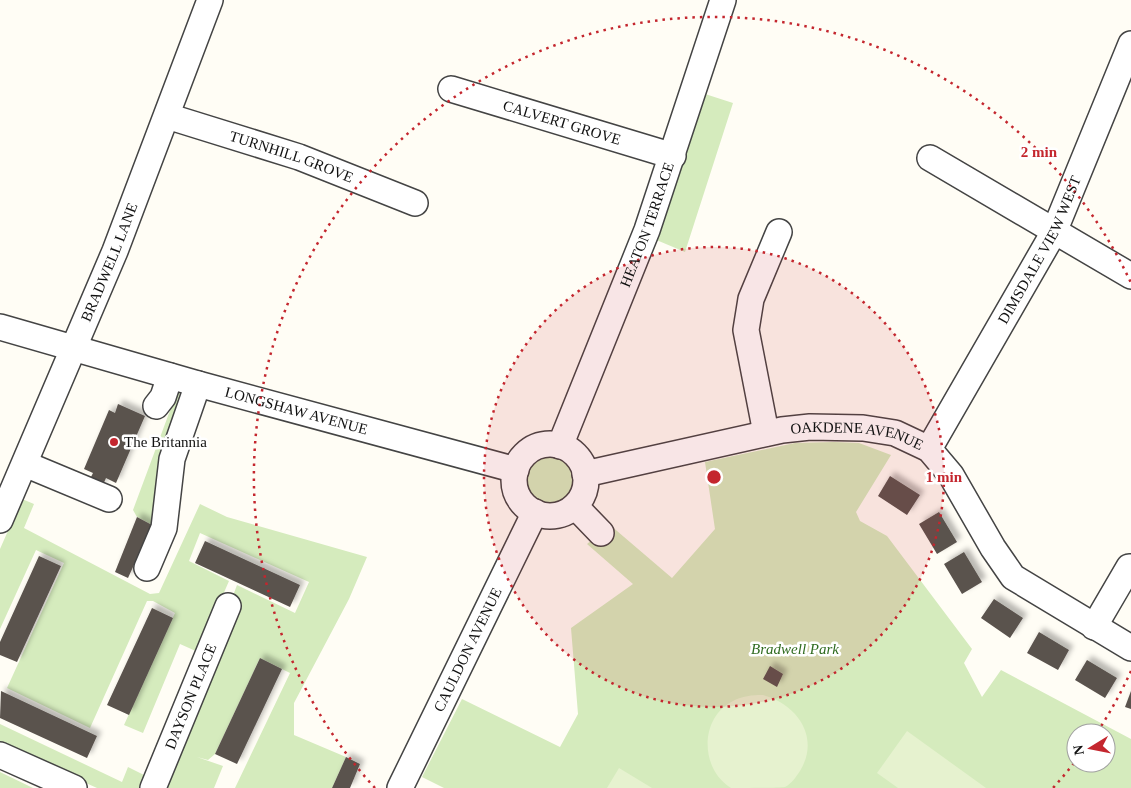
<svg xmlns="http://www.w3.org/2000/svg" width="1131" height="788" font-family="Georgia,serif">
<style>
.green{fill:#d5ebbd;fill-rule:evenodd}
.pitch{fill:#e6f2cf}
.building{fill:#5a524d;filter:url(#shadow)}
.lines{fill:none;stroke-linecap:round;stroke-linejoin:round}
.minor-casing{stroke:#444;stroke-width:28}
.minor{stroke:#fff;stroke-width:25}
.ring{fill:none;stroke:#c4262e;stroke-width:2.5;stroke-dasharray:2.5 5}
.poi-dot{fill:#c4262e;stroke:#fff;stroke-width:2}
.labels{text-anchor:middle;stroke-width:5;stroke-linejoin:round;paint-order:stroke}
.street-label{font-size:15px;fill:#111;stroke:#fff}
.poi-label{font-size:15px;fill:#111;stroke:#fff;text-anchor:start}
.park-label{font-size:15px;font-style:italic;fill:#2f6b1f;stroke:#fff}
.centre{fill:#c4262e;stroke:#fff;stroke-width:2.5}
.ring-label{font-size:15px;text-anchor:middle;font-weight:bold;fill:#c4262e;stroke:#fff;stroke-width:5;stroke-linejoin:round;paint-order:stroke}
</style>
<defs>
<filter id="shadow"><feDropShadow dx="4.5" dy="-4.5" stdDeviation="2.5" flood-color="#0004"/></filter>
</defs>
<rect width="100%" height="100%" fill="#fffdf5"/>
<path class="green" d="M 702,93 L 733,103 L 685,252 L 654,239 Z
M 178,389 L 191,394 L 152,525 L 137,517 L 133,510 Z
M 834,442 L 859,443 L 891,455 L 856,512 L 860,521 L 887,536 L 972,649 L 964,663 L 982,697 L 1001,670 L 1131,739 L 1131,788 L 444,788 L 422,777 L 462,699 L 560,747 L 578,714 L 571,628 L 633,584 L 587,544 L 610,525 L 672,578 L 715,529 L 705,462 L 795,443 ZM 1076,733 L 1106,733 L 1106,763 L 1076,763 Z
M524 481a27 27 0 1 1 54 0a27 27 0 1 1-54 0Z
M 22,499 L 34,504 L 24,528 L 150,594 L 159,593 L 200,504 L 227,517 L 367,557 L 349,599 L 294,703 L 294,735 L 346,757 L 332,788 L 235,788 L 290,673 L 260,658 L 215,754 L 208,760 L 197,757 L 223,766 L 214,788 L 161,788 L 237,585 L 295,613 L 309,582 L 200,533 L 189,561 L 229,581 L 198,652 L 180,644 L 143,733 L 124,725 L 175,613 L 153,601 L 147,601 L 90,728 L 7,688 L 64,563 L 36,550 L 0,629 L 0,549 Z
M 0,724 L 122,782 L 128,767 L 148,777 L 144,788 L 97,788 L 0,744 Z
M 0,772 L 33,788 L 0,788 Z"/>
<path class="pitch" d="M 763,695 C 796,704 821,736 800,771 C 796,777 791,784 785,787 C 778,788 741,788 731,788 C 700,769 699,718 733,701 C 742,696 752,695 763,695 Z
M 907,731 L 986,788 L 898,788 L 877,773 Z
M 619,768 L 652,788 L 607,788 Z"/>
<path class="building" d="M 118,404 L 145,416 L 116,483 L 106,478 L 102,487 L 89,481 L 93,473 L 84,469 L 109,410 L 115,413 Z
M 890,476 L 920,495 L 907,515 L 878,496 Z
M 939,512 L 957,542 L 937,554 L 919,524 Z
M 137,517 L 152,525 L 128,578 L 115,572 Z
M 205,541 L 300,585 L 290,607 L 195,563 Z
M 964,552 L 982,582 L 962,594 L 944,564 Z
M 39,556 L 61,566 L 17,662 L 0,655 L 0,642 Z
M 994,599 L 1023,618 L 1010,638 L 981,618 Z
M 152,608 L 173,618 L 129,715 L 107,705 Z
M 1039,632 L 1069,650 L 1058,670 L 1027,653 Z
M 260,658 L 282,669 L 237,764 L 215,754 Z
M 1087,660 L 1117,678 L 1105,698 L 1075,680 Z
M 770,666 L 783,674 L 777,687 L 763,679 Z
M 1,691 L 97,736 L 87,758 L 0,718 Z
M 1131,691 L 1131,709 L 1125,707 Z
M 346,757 L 360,764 L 350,788 L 332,788 Z"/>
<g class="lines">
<defs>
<g id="minor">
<path id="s1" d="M 451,89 L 673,156"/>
<path id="s2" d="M 167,116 L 299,157 L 415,203"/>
<path d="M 930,158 L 1131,276"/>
<path id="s3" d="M 0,327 L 198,384 L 516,470"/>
<path d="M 156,406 L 163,397 L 170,376"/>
<path d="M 766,433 L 746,330 L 751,299 L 779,232"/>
<circle cx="550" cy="480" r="36"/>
<path id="s4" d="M 560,446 L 647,230 L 723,0"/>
<path id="s5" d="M 929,449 L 1054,232 L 1131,44"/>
<path d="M 25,464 L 109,499"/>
<path id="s6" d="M 585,474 L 782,430 L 810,427 L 863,428 L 895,433 L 929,449 L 951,475 L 993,548 L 1013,577 L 1131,648"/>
<path d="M 575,506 L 601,533"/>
<path id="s7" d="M 0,520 L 115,251 L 210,0"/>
<path d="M 147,568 L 164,528 L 172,459 L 198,384"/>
<path d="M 1094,627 L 1129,567"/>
<path d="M 0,755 L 74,788"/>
<path id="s8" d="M 153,788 L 228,606"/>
<path id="s9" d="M 400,788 L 535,512"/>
</g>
</defs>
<use href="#minor" class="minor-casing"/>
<use href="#minor" class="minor"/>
</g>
<circle cx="714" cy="477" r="230" fill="#c4262e" fill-opacity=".12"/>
<g class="ring">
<circle cx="714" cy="477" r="230"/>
<path d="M1131 671A460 460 0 0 1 1098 731M1074 763A460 460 0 0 1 1053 788M375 788A460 460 0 1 1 1131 283"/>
</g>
<circle class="poi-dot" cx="114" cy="442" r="5"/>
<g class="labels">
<g class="street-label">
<text dy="5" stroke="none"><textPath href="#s1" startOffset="116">CALVERT GROVE</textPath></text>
<text dy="5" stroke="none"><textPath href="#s2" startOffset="131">TURNHILL GROVE</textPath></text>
<text dy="5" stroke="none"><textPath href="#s4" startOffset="238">HEATON TERRACE</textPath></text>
<text dy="5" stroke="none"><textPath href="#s5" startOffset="228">DIMSDALE VIEW WEST</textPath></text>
<text dy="5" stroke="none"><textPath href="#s7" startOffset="280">BRADWELL LANE</textPath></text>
<text dy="5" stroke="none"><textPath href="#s3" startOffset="308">LONGSHAW AVENUE</textPath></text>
<text dy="5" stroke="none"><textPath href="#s6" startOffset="278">OAKDENE AVENUE</textPath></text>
<text dy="5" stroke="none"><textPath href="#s9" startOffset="154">CAULDON AVENUE</textPath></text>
<text dy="5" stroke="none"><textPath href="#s8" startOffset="99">DAYSON PLACE</textPath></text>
</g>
<g class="poi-label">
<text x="124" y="447">The Britannia</text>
</g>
<g class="park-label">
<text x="795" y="654">Bradwell Park</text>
</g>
</g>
<circle cx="714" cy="477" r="8" class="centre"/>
<g class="ring-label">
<text x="1039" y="157">2 min</text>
<text x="944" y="482">1 min</text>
</g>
<g transform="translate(1091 748) rotate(260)"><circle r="24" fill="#ffffff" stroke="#a0a0a0"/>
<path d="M0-4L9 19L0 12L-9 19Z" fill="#c4262e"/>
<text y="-8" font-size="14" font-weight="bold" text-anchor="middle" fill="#111111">N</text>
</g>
</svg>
